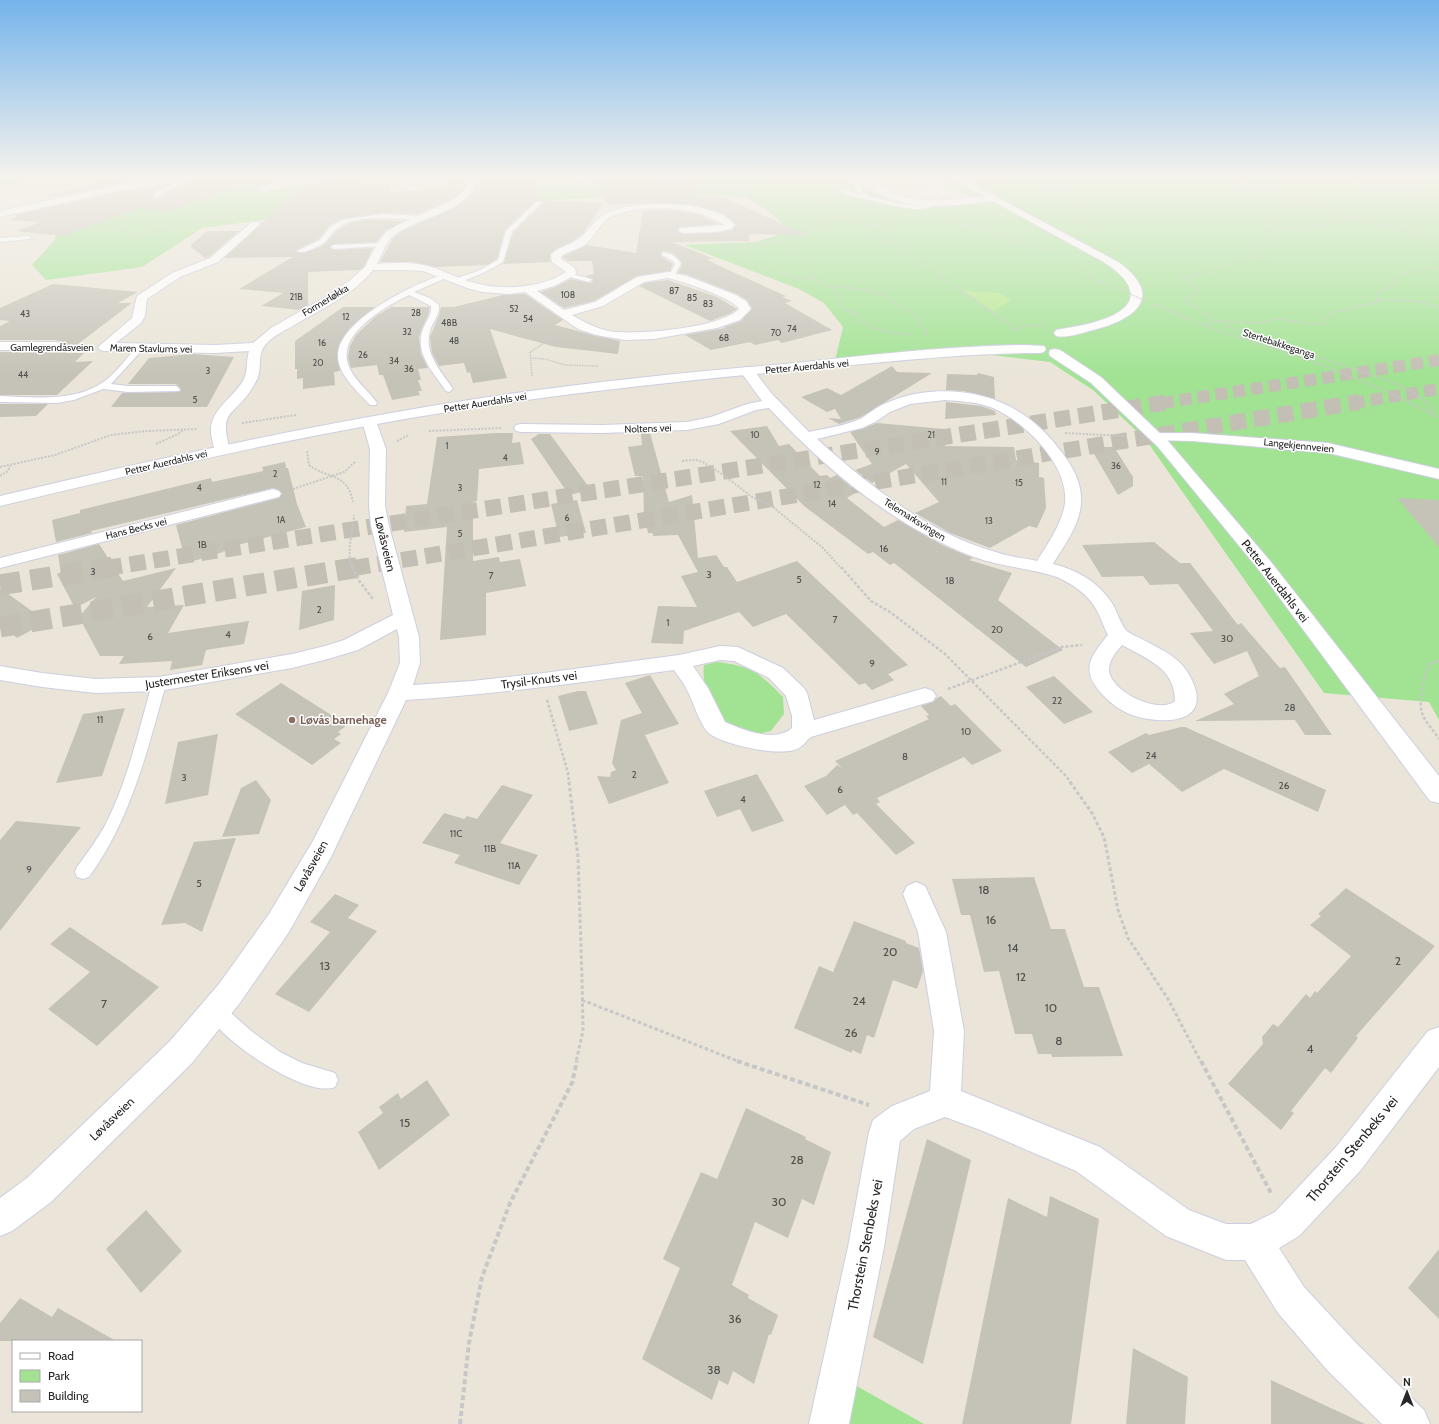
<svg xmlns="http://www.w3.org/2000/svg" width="1439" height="1424" font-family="Cabin,sans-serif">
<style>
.green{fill:#a1e393}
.pitch{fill:#b4ea8e}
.building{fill:#c5c2b8}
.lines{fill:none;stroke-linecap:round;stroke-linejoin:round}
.trunk-tunnel-far2{stroke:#c3bfb5;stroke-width:12;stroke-dasharray:12 6;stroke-linecap:butt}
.trunk-tunnel-far1{stroke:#c3bfb5;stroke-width:16;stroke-dasharray:16 8;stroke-linecap:butt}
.trunk-tunnel{stroke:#c3bfb5;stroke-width:21;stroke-dasharray:21 10;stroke-linecap:butt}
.service-casing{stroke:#cdcee1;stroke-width:2}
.minor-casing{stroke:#cdcee1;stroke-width:2}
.tertiary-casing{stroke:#cdcee1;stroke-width:2}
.path-far5{stroke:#c7c7c7;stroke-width:1;stroke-dasharray:1.5 1;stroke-linecap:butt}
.path-far4{stroke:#c7c7c7;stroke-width:1.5;stroke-dasharray:1.5 1;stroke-linecap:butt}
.path-far3{stroke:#c7c7c7;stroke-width:2;stroke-dasharray:2 1.5;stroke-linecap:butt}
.path-far2{stroke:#c7c7c7;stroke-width:2.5;stroke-dasharray:3 2;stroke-linecap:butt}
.path-far1{stroke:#c7c7c7;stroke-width:3;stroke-dasharray:3.5 2.5;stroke-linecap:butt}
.path{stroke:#c7c7c7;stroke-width:4;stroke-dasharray:5 3;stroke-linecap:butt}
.service{fill:#fff;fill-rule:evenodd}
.minor{fill:#fff;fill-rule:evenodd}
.tertiary{fill:#fff;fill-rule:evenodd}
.path-bridge{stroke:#c7c7c7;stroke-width:1.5;stroke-dasharray:1.5 1;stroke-linecap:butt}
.education-dot{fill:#8d6e63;stroke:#fff;stroke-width:1.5}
.labels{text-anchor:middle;stroke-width:3;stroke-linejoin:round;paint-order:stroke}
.far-number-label{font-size:9px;fill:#4e4e4b}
.far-street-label{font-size:10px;fill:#272727;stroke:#fff}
.number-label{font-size:10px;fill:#4e4e4b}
.street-label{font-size:12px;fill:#272727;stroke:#fff}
.education-label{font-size:12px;font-weight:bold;fill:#785e54;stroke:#fff;text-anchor:start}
.near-number-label{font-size:12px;fill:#4e4e4b}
.near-street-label{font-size:14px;fill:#272727;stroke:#fff}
</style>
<rect width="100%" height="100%" fill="#eae5d8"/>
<path class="green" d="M 0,178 L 84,178 L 58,182 L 21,183 L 0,186 Z
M 173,178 L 355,178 L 356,181 L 346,195 L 556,182 L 604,182 L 632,178 L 840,178 L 913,209 L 978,202 L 939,178 L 1439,178 L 1439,720 L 1429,702 L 1324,693 L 1146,440 L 1093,390 L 1050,362 L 992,355 L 900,359 L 834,365 L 843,327 L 824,303 L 799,289 L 684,245 L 755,242 L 778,235 L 782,223 L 773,214 L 745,197 L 657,194 L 541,201 L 386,204 L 202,228 L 142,267 L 46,280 L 32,265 L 55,240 L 56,222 L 65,204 L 155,206 L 213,179 Z
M 717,662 C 751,666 760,673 783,697 L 784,714 L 771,731 L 752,735 L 722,724 C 712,703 701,688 704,665 Z
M 853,1384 L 924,1424 L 844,1424 Z"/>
<path class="pitch" d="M 962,290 L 999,293 L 1012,300 L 993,311 Z"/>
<path class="building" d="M 108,178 L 158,178 L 122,183 L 54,197 L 48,197 L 48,195 Z
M 193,178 L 252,178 L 253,182 L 165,212 L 141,208 L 62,236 L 16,231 L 41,222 L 9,220 L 18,216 L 15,216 L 19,214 L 122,191 L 165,186 L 157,190 L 152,195 L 153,198 L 158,198 L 163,194 L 180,186 L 181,183 L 189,182 Z
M 589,178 L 696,178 L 697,197 L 723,197 L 807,235 L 749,234 L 750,241 L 672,242 L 712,258 L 707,260 L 715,263 L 713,263 L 786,296 L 782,297 L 792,301 L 785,303 L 832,330 L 782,343 L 778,340 L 755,345 L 750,342 L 711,350 L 685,335 L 725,328 L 724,327 L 741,321 L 752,308 L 747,300 L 737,294 L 688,275 L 678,273 L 682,265 L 681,261 L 674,254 L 665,251 L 661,252 L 661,256 L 673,264 L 670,271 L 637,276 L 594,301 L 564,308 L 540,292 L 555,287 L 571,279 L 590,283 L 593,281 L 593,279 L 585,276 L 594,274 L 592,261 L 568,261 L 562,257 L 587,245 L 636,253 L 643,211 L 669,210 L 685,212 L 700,215 L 719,224 L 679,227 L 677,231 L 683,234 L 716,233 L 732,230 L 736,225 L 725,215 L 710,209 L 692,205 L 653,203 L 608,205 Z
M 327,179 L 391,186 L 390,193 L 442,187 L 448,179 L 467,179 L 466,185 L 461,192 L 452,199 L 418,214 L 382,213 L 342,219 L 330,225 L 319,239 L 296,250 L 296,252 L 303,253 L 320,247 L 326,243 L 338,230 L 350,223 L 368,220 L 404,221 L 385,231 L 376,242 L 334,244 L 330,246 L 330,248 L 334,250 L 373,248 L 364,266 L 360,270 L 308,272 L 308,305 L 300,310 L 261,306 L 283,293 L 239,289 L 293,257 L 224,258 L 305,184 L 322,182 Z
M 478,179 L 534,179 L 540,200 L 603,203 L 583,233 L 573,241 L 556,249 L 550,254 L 550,262 L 503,264 L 504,262 L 513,233 L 543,203 L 542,201 L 537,200 L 505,230 L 497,259 L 487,265 L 435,267 L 412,262 L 380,262 L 393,238 L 403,231 L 454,208 L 465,200 L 473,191 Z
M 207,231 L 239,231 L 209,257 L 205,258 L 190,246 Z
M 668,280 L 717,297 L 737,309 L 729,314 L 710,321 L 639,286 L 645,283 Z
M 53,284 L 138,292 L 118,303 L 132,303 L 66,353 L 84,353 L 75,362 L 93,361 L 57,395 L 0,395 L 0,352 L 56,352 L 60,350 L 63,347 L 61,342 L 56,340 L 0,340 L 0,326 L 10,321 L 0,320 L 0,308 Z
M 525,294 L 563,320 L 555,325 L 596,336 L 620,341 L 618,354 L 556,347 L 490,329 L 507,378 L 473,383 L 470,372 L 467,373 L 464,363 L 439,366 L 432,353 L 430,337 L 439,315 L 441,307 L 454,307 L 503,295 Z
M 343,307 L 375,307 L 349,329 L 340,343 L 337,357 L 340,371 L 334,372 L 335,385 L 303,389 L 303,378 L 297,379 L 297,369 L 295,369 L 295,341 Z
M 391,307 L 430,307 L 428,315 L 422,328 L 419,337 L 421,354 L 428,368 L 418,369 L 421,380 L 418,380 L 422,391 L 418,391 L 420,395 L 392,400 L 383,375 L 379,375 L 377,365 L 351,368 L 348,357 L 350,346 L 356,335 L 376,316 Z
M 192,354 L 234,357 L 207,407 L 111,407 L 122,393 L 180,392 L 181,389 L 176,384 L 128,384 L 149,358 Z
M 892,366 L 897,372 L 932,373 L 861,417 L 839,424 L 828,418 L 841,419 L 835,409 L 827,412 L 801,397 L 827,388 L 841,395 Z
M 978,373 L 994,377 L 995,399 L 963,391 L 946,390 L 947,374 L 977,375 Z
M 946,402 L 981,406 L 995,411 L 996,415 L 945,419 Z
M 0,404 L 48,404 L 36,416 L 0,417 Z
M 877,423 L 944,429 L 945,446 L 1014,447 L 1016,460 L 1039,463 L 1039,477 L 1044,478 L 1046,508 L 1037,528 L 1029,526 L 990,548 L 950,533 L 915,513 L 939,502 L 906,464 L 872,483 L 855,470 L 872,464 L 850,432 L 862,429 Z
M 767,426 L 779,446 L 789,444 L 820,476 L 827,475 L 830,478 L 837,475 L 857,492 L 847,498 L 884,527 L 898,520 L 944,546 L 973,558 L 969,560 L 1012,573 L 998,600 L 1063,650 L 1026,667 L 894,563 L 890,565 L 873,552 L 868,554 L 804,506 L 730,431 Z
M 497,433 L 513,433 L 512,443 L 520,442 L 524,464 L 479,469 L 477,501 L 473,502 L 473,561 L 499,557 L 500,562 L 520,559 L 526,586 L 486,593 L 486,635 L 440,640 L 447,527 L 404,532 L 406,506 L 427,504 L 437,437 Z
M 641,433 L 650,433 L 669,502 L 692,495 L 698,558 L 716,555 L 724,567 L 727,567 L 737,582 L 797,561 L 908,665 L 888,674 L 894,680 L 872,690 L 865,683 L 859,685 L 786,614 L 753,627 L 739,612 L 684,631 L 683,644 L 651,643 L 658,606 L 697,607 L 681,576 L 698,572 L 678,535 L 653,536 L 653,533 L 648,533 L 644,516 L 643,476 L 635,476 L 628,447 L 642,445 Z
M 539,434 L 550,434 L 591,490 L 569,495 L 531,439 Z
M 1090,447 L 1114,447 L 1133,477 L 1133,486 L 1118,495 Z
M 285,462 L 286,468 L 288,468 L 297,504 L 306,527 L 226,548 L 227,550 L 215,555 L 186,563 L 176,525 L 279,498 L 282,493 L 279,490 L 273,488 L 91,531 L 92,533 L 56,542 L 52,520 L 80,513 L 80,510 L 211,478 L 212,482 L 263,471 L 262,467 Z
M 1397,498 L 1439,500 L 1439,547 Z
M 577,500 L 586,533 L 559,537 L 551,504 Z
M 1154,542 L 1180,563 L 1190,563 L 1238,625 L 1241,623 L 1280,668 L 1285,667 L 1332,735 L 1305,735 L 1295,720 L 1195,721 L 1234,704 L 1224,694 L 1259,676 L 1247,651 L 1214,664 L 1190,633 L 1213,631 L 1178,584 L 1150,585 L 1143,576 L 1102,577 L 1082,545 Z
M 99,544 L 123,581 L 176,568 L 147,607 L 184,605 L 168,633 L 249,621 L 244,644 L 206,650 L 202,665 L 170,670 L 172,661 L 119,664 L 124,656 L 100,656 L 79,617 L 96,597 L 75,608 L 57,574 L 61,572 L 58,555 Z
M 335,585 L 334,620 L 299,630 L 302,591 Z
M 0,588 L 47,622 L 17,638 L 0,624 Z
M 650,675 L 679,724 L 645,735 L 669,783 L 609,804 L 597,776 L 610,777 L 611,772 L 616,770 L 612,763 L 621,720 L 642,713 L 625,683 Z
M 1054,676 L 1093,712 L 1064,724 L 1026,687 Z
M 281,683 L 347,725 L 338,732 L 341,734 L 334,739 L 341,743 L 312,765 L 235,714 Z
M 578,691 L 586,691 L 598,724 L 569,731 L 558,696 Z
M 941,696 L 951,706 L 955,704 L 1002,751 L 972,765 L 964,757 L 877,798 L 880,802 L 876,804 L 915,843 L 896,855 L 857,813 L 853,815 L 845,805 L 827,815 L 804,786 L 826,776 L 837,765 L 842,768 L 835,761 L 929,719 L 926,716 L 929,715 L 921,706 L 933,702 L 937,698 Z
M 125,708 L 102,776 L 56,783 L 83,714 Z
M 1181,727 L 1185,727 L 1326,790 L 1318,812 L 1224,769 L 1182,792 L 1149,764 L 1132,773 L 1108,752 L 1146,733 L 1149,735 Z
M 218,734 L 208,795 L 165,804 L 178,742 Z
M 757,774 L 784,821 L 752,832 L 740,809 L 717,817 L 704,791 Z
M 256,780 L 271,800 L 259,834 L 222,837 L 241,788 Z
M 502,785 L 533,795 L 500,843 L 538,855 L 519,885 L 454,863 L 460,855 L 422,843 L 444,813 L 464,819 L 467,816 L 477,819 Z
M 16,821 L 81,827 L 0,931 L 0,840 Z
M 236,838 L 202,932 L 185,923 L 161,925 L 194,842 Z
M 1034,877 L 1051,929 L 1065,929 L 1084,987 L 1099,987 L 1123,1056 L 1052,1057 L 1051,1054 L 1038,1054 L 1032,1034 L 1015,1034 L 999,971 L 984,972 L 970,915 L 961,915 L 952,879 Z
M 1346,888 L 1435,946 L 1356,1036 L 1358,1038 L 1331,1073 L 1325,1068 L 1291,1111 L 1294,1113 L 1281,1130 L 1228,1084 L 1263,1044 L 1262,1037 L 1273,1024 L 1278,1027 L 1306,994 L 1310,998 L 1315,991 L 1317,993 L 1351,956 L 1310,925 L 1321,916 L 1318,914 Z
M 335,894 L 359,905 L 348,918 L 377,931 L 309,1012 L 275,994 L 330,932 L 310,922 Z
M 854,921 L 906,941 L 906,943 L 919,948 L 923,971 L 917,989 L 893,980 L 874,1038 L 867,1035 L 861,1054 L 852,1050 L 852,1053 L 794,1028 L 819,966 L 833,972 Z
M 70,927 L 159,987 L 97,1046 L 48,1009 L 90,972 L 50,944 Z
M 427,1080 L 450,1115 L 379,1170 L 358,1132 L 383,1113 L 379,1107 L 398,1093 L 401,1099 Z
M 746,1108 L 806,1137 L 805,1139 L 831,1152 L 814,1205 L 802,1199 L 788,1238 L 755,1222 L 732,1285 L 749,1295 L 748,1298 L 778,1315 L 771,1335 L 769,1334 L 754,1384 L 733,1371 L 728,1385 L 719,1380 L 712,1400 L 642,1359 L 680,1268 L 663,1259 L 701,1172 L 717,1179 Z
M 927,1139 L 971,1160 L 923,1364 L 873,1337 Z
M 1050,1196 L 1099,1219 L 1071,1424 L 962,1424 L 1008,1198 L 1047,1217 Z
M 146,1210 L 182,1251 L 141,1293 L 106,1249 Z
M 1439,1249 L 1439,1319 L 1408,1288 Z
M 20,1298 L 52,1317 L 58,1308 L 116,1341 L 0,1341 L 0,1323 Z
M 1133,1348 L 1188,1377 L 1185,1424 L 1126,1424 Z
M 1271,1380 L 1365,1424 L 1271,1424 Z"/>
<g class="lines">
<path class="trunk-tunnel-far2" d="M 1162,403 L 1439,360
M 1353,403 L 1439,389"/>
<path class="trunk-tunnel-far1" d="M 106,568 L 1169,402
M 354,568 L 1359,402"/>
<path class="trunk-tunnel" d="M 0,585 L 113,567
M 0,627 L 360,567"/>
<defs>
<path id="service" d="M 176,178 L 179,180 L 177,182 L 180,184 L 179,185 L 162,193 L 158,197 L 154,197 L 153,196 L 158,191 L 172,184 L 171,183 Z
M 430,178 L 441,178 L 407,186 L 404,184 Z
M 763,178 L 770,178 L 771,179 L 768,181 Z
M 873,178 L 873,180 L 861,181 L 859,183 C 860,186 861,189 863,192 C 871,199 918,209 928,204 C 929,203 930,201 932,200 L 935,202 L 934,205 C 919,215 886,203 870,200 C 860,198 849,197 840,191 L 843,189 L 861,195 L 856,190 L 854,182 L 859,178 Z
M 913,178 L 920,178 L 948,195 L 943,196 Z
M 537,201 L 542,202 L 512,232 L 503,262 C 491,269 467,283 454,281 L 454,279 L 478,271 L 498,260 L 506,231 Z
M 382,214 L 419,216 L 422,218 L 419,220 C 400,219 358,215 342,225 C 334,229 331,236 325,242 C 320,246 302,255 297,251 L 320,240 L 331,226 L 342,220 Z
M 28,236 L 30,237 L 30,239 L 0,242 L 0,238 Z
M 381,243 L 383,244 L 383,246 L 334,249 L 331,247 L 334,245 Z
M 662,253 C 669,252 678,257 681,264 L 674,276 L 669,275 L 675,264 L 673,261 L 662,255 Z
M 568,273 L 591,279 L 592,280 L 589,282 L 566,276 L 565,275 Z
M 446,274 L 449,276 L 448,277 L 414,292 L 430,298 L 439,305 C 440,314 434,320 431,328 C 422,352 441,371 453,389 L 449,392 L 446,391 C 433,372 414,353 423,329 C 426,321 432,315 431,306 L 409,295 C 384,307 333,336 350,369 C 357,383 369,391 377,403 L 376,405 L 370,405 C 358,392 339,376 338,357 C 336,321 416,282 446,274 Z
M 138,345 L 144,345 L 145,347 L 111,384 L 128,386 L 176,386 L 180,389 L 179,391 L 128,392 L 103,389 L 74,400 L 57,403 L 0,402 L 0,396 C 35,397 74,403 105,381 C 115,374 129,355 138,345 Z
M 159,679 L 164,681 L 166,684 C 147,752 131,819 89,877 L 83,879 L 77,877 L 75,872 L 77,867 C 86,855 95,842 103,829 C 127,785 138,732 152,684 L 154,681 Z
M 215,1002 L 222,1005 L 250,1030 L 280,1052 L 302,1063 L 335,1073 L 338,1080 L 335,1087 C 306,1099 217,1038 206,1011 L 208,1005 Z"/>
<path id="minor" d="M 170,178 L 192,178 L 188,181 L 122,190 L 0,217 L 0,211 L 122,184 Z
M 295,178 L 326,178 L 322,181 L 295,184 L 261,192 L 257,189 L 258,187 Z
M 469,178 L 477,178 C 470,214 416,216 392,237 C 385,244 382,255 377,264 C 392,263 408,262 423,265 C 441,268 457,279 475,283 C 502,291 542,288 566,272 L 552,262 L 551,255 C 557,247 569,246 577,240 C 588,233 594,219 606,213 C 634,200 714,199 735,225 L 732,229 L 716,232 L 683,233 L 680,232 L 678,230 L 680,228 L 724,225 C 700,206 638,203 611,217 C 600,223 595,236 586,244 C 579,249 569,251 561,256 L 561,259 L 575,268 L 576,273 L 575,275 L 554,286 L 537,291 L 564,310 L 595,302 L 637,277 L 668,272 L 687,276 L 736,295 L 746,301 L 751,309 L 740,320 L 717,328 L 654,339 L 625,340 L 596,335 L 578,329 L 525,292 L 509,294 L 482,292 L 467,288 L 423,271 L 404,270 L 373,270 C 354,294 322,309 296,324 C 286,330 274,335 266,344 C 258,353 261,363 259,373 C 258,379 254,385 251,390 C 232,418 219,409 230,450 L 227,453 L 222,455 L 217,453 C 214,449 213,444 212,439 C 205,411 233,400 244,379 C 248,370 246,360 249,351 L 215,353 L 104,351 L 100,350 L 98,347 L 132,318 L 137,296 L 172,273 L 210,258 L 252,222 L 258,222 L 260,224 L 258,226 L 218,262 L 180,277 L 147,299 L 145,316 L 141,323 L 116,343 L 215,345 L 253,343 L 271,328 L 327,296 L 349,281 L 365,267 L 378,242 L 386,232 L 398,225 L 453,200 L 462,193 L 467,186 ZM 668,278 C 681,281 734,298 739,309 C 721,328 634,336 609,331 C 595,328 584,322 572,315 L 603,306 L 644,282 Z
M 867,178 L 875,178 C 878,182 881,187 886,190 C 910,206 965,199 993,195 L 997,198 L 993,201 C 960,205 911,212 881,194 C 875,191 871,183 867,178 Z
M 0,342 L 56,342 L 60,343 L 62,346 L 60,349 L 56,350 L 0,350 Z
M 747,367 L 752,368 L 772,394 L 809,432 C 827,428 845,426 862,418 C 868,414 874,409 880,406 C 892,400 907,395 920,393 C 979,385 1028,405 1063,454 C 1073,467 1082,484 1081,501 C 1081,524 1064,545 1053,564 C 1078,570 1098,582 1112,603 C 1117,611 1120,623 1126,630 C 1129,634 1137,636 1142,639 C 1154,646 1167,651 1178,661 C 1186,668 1192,678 1195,688 C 1207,727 1154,723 1132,715 C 1121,711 1110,703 1102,694 C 1080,670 1090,657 1108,635 C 1103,626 1101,617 1096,609 C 1087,593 1072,584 1057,577 C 1030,568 1001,567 974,557 C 895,527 825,469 769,408 L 756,410 L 719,424 L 687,430 L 602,433 L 521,432 L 516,431 L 514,428 L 516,425 L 521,424 L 602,425 L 687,422 L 711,417 L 747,404 L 762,401 L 740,371 L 742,368 ZM 945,400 C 961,401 977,402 993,408 C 1025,422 1069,465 1065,503 C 1062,524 1048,543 1037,561 C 1024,558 1011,557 999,553 C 931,535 868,485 817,439 L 862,428 L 875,422 L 890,412 L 910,404 ZM 1122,645 C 1147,659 1175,668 1175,701 C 1158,715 1110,691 1109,670 C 1109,660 1116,652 1122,645 Z
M 369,417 L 374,418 L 376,421 L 386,449 L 385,506 L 389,526 L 419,637 L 420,663 L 413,685 L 472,681 L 544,673 L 679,655 L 720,646 L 738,647 L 783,668 L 804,688 L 807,693 L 814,720 L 925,688 L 933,691 L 936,696 L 933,701 L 811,737 C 807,740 804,745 799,748 C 783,758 725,745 710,734 C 701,728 693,701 687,690 C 684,683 678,676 674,670 C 585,682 496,694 406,700 L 331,857 L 289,932 L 239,1004 L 192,1063 L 51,1202 L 12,1231 L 0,1236 L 0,1198 L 27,1178 L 170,1041 L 219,984 L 269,914 L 313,841 L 388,693 L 400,663 L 399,637 L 397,629 L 358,650 L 328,659 L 292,668 L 159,691 L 96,693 L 42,687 L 0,680 L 0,666 L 42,673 L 96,679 L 159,677 L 292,654 L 325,646 L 344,640 L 393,615 L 371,526 L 369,506 L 370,449 L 362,421 L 364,418 ZM 720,660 L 734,661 L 769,678 L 786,696 L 792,716 L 792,728 C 775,743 743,730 725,722 L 708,688 L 693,666 Z
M 1157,433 L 1192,433 L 1328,443 L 1439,469 L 1439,479 L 1328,453 L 1192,441 L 1152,440 L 1150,437 L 1152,434 Z
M 273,489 L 279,491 L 281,494 L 279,497 L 0,568 L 0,558 Z
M 916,882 L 925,886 L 946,932 L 964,1031 L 961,1091 L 1100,1147 L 1189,1210 L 1226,1224 L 1251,1224 L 1275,1212 L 1336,1147 L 1428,1031 L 1439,1027 L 1439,1067 L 1360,1171 L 1299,1236 L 1279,1248 L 1304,1287 L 1356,1343 L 1424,1410 L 1430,1424 L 1382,1424 L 1328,1371 L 1278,1313 L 1245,1260 L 1226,1260 L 1166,1236 L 1076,1171 L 983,1131 L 945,1117 L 914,1129 L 900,1141 L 884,1247 L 849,1424 L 809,1424 L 848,1247 L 869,1132 L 873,1120 L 892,1106 L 930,1091 L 934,1031 L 918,932 L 903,894 L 907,886 Z"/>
<path id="tertiary" d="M 951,178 L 961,178 L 1118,262 C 1168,298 1132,321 1089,331 C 1079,334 1066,338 1056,336 L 1054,333 L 1056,330 C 1070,327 1084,326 1098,321 C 1143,307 1139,284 1102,261 Z
M 1024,345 L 1044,346 L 1046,349 L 1044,352 L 1040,353 C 955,353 871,364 787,371 C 690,380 594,390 498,404 C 330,429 165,466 0,506 L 0,496 C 164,457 328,421 495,396 C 591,382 688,372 785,364 C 864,356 944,346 1024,345 Z
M 1055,349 L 1060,350 L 1101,377 L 1168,441 L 1271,562 L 1439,776 L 1439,803 L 1430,801 L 1259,570 L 1158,447 L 1091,383 L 1050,356 L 1049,353 L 1050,350 Z"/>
</defs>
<use href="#service" class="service-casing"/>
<use href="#minor" class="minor-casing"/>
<use href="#tertiary" class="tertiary-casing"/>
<path class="path-far5" d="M 721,178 L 738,191 L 746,194 L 797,197 L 831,202
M 1037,178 L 1071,197 L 1076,204 L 1077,212 L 1086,220 L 1090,229
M 1245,178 L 1262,183 L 1277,194 L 1325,205 L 1348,216 L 1428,236 L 1439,241
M 1325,178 L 1408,191 L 1439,194
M 488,189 L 542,184 L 705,182 L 734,178
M 678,189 L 727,191 L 747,190 L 748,188 L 734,178
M 552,192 L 645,189
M 583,192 L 600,200
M 1293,196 L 1365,198 L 1375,195 L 1394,197 L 1410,195 L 1439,199
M 484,197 L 523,195
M 724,200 L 730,197 L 727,191
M 265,210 L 369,200
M 72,216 L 105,221 L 129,233 L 136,235 L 238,213
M 942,221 L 975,227 L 1049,250
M 869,225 L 875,235 L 893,243 L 940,276
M 1265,229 L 1318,226 L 1348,216
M 661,239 L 657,235 L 659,232 L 664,231
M 776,242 L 783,245 L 806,263 L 810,276
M 720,247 L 748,247 L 776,242 L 804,229 L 819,227 L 818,223 L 825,220 L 852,219 L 865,225 L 903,223
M 700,248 L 721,253 L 739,255 L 760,267 L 792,276
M 730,248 L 739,255
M 743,257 L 752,251 L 744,247
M 1078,266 L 1090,276
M 1182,276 L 1197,276 L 1202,272 L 1214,272 L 1217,268 L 1261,256 L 1260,249 L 1273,235 L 1265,229 L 1266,224 L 1282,216 L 1279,209 L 1284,202 L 1274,192 L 1227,178
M 1396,276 L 1398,274 L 1439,267"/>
<path class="path-far4" d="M 786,275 L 816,280
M 809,275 L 831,287 L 840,297 L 839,302 L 841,308 L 857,314 L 861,320 L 873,328 L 889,332 L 912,335
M 939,275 L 1017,330
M 1089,275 L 1093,279 L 1109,285
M 1198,275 L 1182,276 L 1199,290 L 1197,293 L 1183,299 L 1208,316 L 1212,322
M 833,287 L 855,288 L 885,294 C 893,308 912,306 920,322 L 919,324 L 927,330 L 927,336
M 1378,300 L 1417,301 L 1439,307
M 1154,304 L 1205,326 L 1317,363 L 1386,391 L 1410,403
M 1220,321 L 1229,327 L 1245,333 L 1384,379 L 1407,389 L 1428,403
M 1206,325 L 1216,321 L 1258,323 L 1278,319 L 1310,324 L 1325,324 L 1326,318 L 1333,312 L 1375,303 L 1378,300 L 1375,295 L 1396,283 L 1395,277 L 1397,275
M 1015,330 L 1025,326 L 1043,325
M 73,347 L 86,347
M 530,358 L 545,359 L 565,365 L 599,366
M 532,376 L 530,352 L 559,334"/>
<path class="path-far3" d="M 1408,402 L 1439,418
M 1427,402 L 1434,414
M 242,423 L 296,415
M 429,431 L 502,428
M 1065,433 L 1125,436
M 397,441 L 409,435
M 156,444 L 178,434 L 183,430
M 307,451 L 309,465 C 329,480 347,472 353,502
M 682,461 L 696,460 L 703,462 L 722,474 L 752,497 L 773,507 L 823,548 L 841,568
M 0,467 L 55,455 L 111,435 L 146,431 L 198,429
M 0,476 L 8,471 L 10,466
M 293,489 L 344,472 L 355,462
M 352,568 C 346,550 353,534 354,515"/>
<path class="path-far2" d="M 352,567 L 360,582 L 373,599
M 841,567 L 871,601 L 890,612 L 945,654 L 1066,776 L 1071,783
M 1439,661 L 1429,664 C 1424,679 1417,700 1423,716 C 1427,724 1434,731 1439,739
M 948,689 L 1062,647 L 1082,645
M 547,700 L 568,773 L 569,783"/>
<path class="path-far1" d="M 569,782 L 578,857 L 582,978 L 583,1031 L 576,1062
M 1070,782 L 1092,813 L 1104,837 L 1118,910 L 1128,938 L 1168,999 L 1201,1062
M 582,1000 L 740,1062"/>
<path class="path" d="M 737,1061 L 869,1105
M 1201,1061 L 1272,1195
M 460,1424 L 469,1343 L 482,1277 L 510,1203 L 572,1083 L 577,1061"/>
<use href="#service" class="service"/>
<use href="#minor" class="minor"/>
<use href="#tertiary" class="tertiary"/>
<path class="path-bridge" d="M 1113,286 L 1148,302"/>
</g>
<linearGradient id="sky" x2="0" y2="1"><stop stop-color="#75b4eb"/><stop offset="0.47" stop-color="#f6f3ed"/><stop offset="1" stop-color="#f6f3ed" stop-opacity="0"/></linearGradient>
<rect width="1439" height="377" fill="url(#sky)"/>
<circle class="education-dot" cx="292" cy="720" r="4"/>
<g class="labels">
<g class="far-number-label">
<text x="674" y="294">87</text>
<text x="568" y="298">108</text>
<text x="296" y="300">21B</text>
<text x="692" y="301">85</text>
<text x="708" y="307">83</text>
<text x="514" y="312">52</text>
<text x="416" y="316">28</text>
<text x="25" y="317">43</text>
<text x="346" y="320">12</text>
<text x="528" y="322">54</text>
<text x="449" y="326">48B</text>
<text x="792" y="332">74</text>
<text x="407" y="335">32</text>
<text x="776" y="336">70</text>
<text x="724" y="341">68</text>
<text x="454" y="344">48</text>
<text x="322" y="346">16</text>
<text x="363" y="358">26</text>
<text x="394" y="364">34</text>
<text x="318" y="366">20</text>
<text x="409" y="372">36</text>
<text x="208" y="374">3</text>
<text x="23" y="378">44</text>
<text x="195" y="403">5</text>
<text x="755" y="438">10</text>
<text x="931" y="438">21</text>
<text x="447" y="449">1</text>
<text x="877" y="455">9</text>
<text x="505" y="461">4</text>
<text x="1116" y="469">36</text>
<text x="275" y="477">2</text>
<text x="944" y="485">11</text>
<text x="1019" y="486">15</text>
<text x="817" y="488">12</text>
<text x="199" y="491">4</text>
<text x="460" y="491">3</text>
<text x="832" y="507">14</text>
<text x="567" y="521">6</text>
<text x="281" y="523">1A</text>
<text x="989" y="524">13</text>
<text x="460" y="537">5</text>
</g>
<g class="far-street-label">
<text transform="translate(325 300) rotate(-31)" y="4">Formerløkka</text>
<text transform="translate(1279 343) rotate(18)" y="4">Stertebakkeganga</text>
<text x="52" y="351">Gamlegrendåsveien</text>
<text transform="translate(151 348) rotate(1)" y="4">Maren Stavlums vei</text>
<text transform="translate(807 366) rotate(-5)" y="4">Petter Auerdahls vei</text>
<text transform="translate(485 402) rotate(-9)" y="4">Petter Auerdahls vei</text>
<text transform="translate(648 428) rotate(-2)" y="4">Noltens vei</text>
<text transform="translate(1299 445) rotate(6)" y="4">Langekjennveien</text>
<text transform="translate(166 462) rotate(-13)" y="4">Petter Auerdahls vei</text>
<text transform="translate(915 519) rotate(32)" y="4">Telemarksvingen</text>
<text transform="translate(136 528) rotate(-14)" y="4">Hans Becks vei</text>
</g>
<g class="number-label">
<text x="202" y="548">1B</text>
<text x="884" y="552">16</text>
<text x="93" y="575">3</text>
<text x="709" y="578">3</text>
<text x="491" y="579">7</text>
<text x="799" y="583">5</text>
<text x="950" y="584">18</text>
<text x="319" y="613">2</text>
<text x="835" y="623">7</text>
<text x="668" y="626">1</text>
<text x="997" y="633">20</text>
<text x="228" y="638">4</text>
<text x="150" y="640">6</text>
<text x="1227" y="642">30</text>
<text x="872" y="667">9</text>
<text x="1057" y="704">22</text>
<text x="1290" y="711">28</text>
<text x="100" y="723">11</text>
<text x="966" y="735">10</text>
<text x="1151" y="759">24</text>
<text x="905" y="760">8</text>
<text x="634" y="778">2</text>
<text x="184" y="781">3</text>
<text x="1284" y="789">26</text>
<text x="840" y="793">6</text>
<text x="743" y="803">4</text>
<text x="456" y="837">11C</text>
<text x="490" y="852">11B</text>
<text x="514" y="869">11A</text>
<text x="29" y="873">9</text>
<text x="199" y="887">5</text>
</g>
<g class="street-label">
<text transform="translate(385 544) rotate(77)" y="4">Løvåsveien</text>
<text transform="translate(1275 581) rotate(52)" y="4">Petter Auerdahls vei</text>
<text transform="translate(207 675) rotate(-9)" y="4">Justermester Eriksens vei</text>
<text transform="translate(539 680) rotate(-7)" y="4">Trysil-Knuts vei</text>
<text transform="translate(311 866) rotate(-61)" y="4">Løvåsveien</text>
<text transform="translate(112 1119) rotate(-44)" y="4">Løvåsveien</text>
</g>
<g class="education-label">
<text x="300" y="724">Løvås barnehage</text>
</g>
<g class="near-number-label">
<text x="984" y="894">18</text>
<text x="991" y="924">16</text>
<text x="1013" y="952">14</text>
<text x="890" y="956">20</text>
<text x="1398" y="965">2</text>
<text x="325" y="970">13</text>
<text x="1021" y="981">12</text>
<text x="859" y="1005">24</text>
<text x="104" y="1008">7</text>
<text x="1051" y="1012">10</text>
<text x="851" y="1037">26</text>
<text x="1059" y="1045">8</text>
<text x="1310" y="1053">4</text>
<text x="405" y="1127">15</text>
<text x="797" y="1164">28</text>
<text x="779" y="1206">30</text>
<text x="735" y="1323">36</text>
<text x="714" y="1374">38</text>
</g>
<g class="near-street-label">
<text transform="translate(1352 1149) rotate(-50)" y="5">Thorstein Stenbeks vei</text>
<text transform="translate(865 1245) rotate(-79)" y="5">Thorstein Stenbeks vei</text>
</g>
</g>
<rect x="12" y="1340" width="130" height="72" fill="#ffffff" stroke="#a9a9a9"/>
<rect x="20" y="1353" width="20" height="6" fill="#ffffff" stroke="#a9a9a9"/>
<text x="48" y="1360" font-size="12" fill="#272727">Road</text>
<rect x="20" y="1370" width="20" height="12" fill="#a1e393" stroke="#a9a9a9"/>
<text x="48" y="1380" font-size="12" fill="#272727">Park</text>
<rect x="20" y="1390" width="20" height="12" fill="#c5c2b8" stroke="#a9a9a9"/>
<text x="48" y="1400" font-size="12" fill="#272727">Building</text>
<g transform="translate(1407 1392)" stroke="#ffffff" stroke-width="3" paint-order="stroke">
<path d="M0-3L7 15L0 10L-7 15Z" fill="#272727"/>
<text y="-6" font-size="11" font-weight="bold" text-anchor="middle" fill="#272727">N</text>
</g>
</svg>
